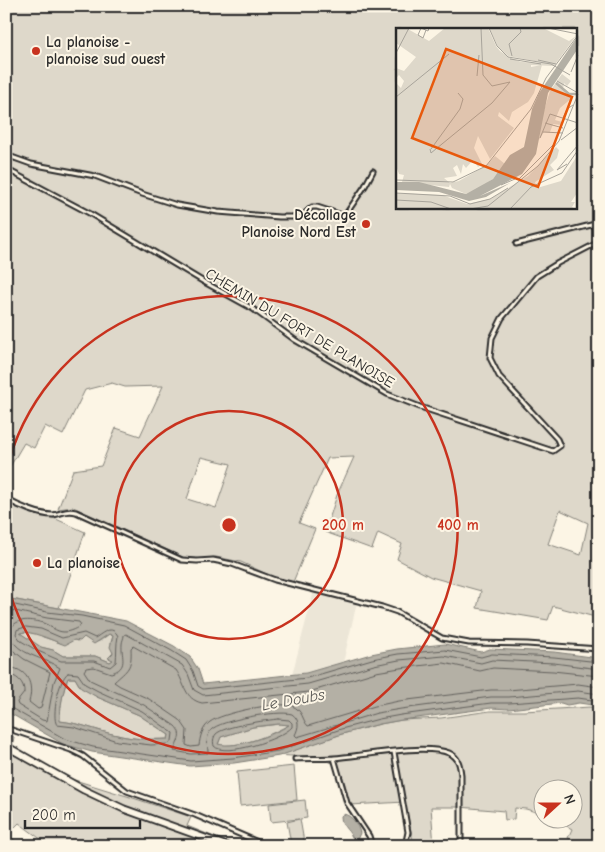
<svg xmlns="http://www.w3.org/2000/svg" width="605" height="852" font-family="'Comic Neue',sans-serif">
<style>
.built{fill:#ece6d7}
.green{fill:#ded8ca;stroke:#84827a;fill-rule:evenodd}
.water{fill:#b4b0a5;stroke:#7d7b74;fill-rule:evenodd}
.lines{fill:none;stroke-linecap:round;stroke-linejoin:round}
.shore{stroke:#62605c;stroke-width:1}
.minor-casing{stroke:#2b2b2b;stroke-width:7}
.tertiary-casing{stroke:#2b2b2b;stroke-width:8}
.primary-casing{stroke:#2b2b2b;stroke-width:9}
.minor{stroke:#fcf5e5;stroke-width:3}
.tertiary{stroke:#fcf5e5;stroke-width:4.5}
.primary{stroke:#fcf5e5;stroke-width:5.5}
.ring{fill:none;stroke:#c8321e;stroke-width:2.5}
.poi-dot{fill:#c8321e;stroke:#fcf5e5;stroke-width:2}
.labels{text-anchor:middle;stroke-width:4;stroke-linejoin:round;paint-order:stroke}
.poi-label{font-size:15px;font-weight:bold;fill:#2b2b2b;stroke:#fcf5e5;text-anchor:start}
.street-label{font-size:15px;fill:#2b2b2b;stroke:#fcf5e5}
.water-label{font-size:16px;font-style:italic;fill:#545350;stroke:#fcf5e5}
.inset-river{fill:none;stroke:#b4b0a5;stroke-width:2.5}
.inset-road{fill:none;stroke:#a8a49b;stroke-width:1}
.view{fill:#e8590c;fill-opacity:0.15;stroke:#e8590c;stroke-width:2.5}
.inset-edge{fill:none;stroke:#2b2b2b;stroke-width:2.5}
.centre{fill:#c8321e;stroke:#fcf5e5;stroke-width:2.5}
.ring-label{font-size:15px;text-anchor:middle;font-weight:bold;fill:#c8321e;stroke:#fcf5e5;stroke-width:4;stroke-linejoin:round;paint-order:stroke}
</style>
<rect width="100%" height="100%" fill="#fcf5e5"/>
<filter id="ink" filterUnits="userSpaceOnUse"><feTurbulence type="fractalNoise" baseFrequency=".02" numOctaves="2"/><feDisplacementMap in="SourceGraphic" scale="10" xChannelSelector="R" yChannelSelector="G"/><feConvolveMatrix kernelMatrix="1 2 1 2 8 2 1 2 1" color-interpolation-filters="sRGB"/></filter>
<g filter="url(#ink)">
<path class="built" d="M 313,594 L 357,602 L 343,663 L 306,673 L 292,675 Z"/>
<path class="green" d="M 6,6 L 599,6 L 599,618 L 553,606 L 548,620 L 477,608 L 481,591 L 431,577 L 397,559 L 402,544 L 378,533 L 372,549 L 325,532 L 337,495 L 354,457 L 328,458 L 299,523 L 315,529 L 293,582 L 271,576 L 241,562 L 216,557 L 197,559 L 183,557 L 73,507 L 58,509 L 73,470 L 101,466 L 116,428 L 140,436 L 163,386 L 125,387 L 112,383 L 85,390 L 63,435 L 45,426 L 34,448 L 24,443 L 8,470 L 6,469 L 6,416 L 9,411 L 6,409 ZM 398,29 L 576,29 L 576,208 L 398,208 ZM 201,457 L 231,464 L 216,508 L 187,499 ZM 560,510 L 588,523 L 581,555 L 548,544 Z
M 6,501 L 12,505 L 56,519 L 85,532 L 59,608 L 6,598 Z
M 25,632 L 39,634 L 43,637 L 61,643 L 74,640 L 77,641 L 84,637 C 98,644 96,644 109,634 L 113,636 L 111,642 L 114,660 L 110,662 L 95,656 L 63,656 L 53,650 L 40,647 L 20,633 Z
M 68,678 L 75,678 L 79,685 L 97,697 L 139,715 L 169,735 L 168,739 C 151,740 133,739 117,735 C 97,731 80,723 59,721 C 60,707 63,690 68,678 Z
M 590,707 L 599,709 L 599,846 L 581,846 L 568,838 L 572,829 L 556,820 L 572,820 L 572,790 L 542,790 L 542,814 L 526,809 L 515,808 L 514,819 L 505,820 L 504,811 L 460,807 L 431,807 L 434,846 L 414,846 L 405,802 L 350,805 C 347,794 345,780 340,770 C 332,755 294,757 279,755 L 342,734 L 380,724 L 402,720 L 441,718 L 490,711 L 524,711 Z
M 279,724 L 290,724 C 272,735 239,748 218,745 L 221,737 L 253,727 Z
M 6,733 L 14,737 L 11,752 L 42,770 L 130,797 L 191,817 L 187,826 L 237,846 L 50,846 L 19,823 L 6,836 Z
M 294,766 L 297,800 L 240,806 L 237,772 Z
M 305,800 L 307,818 L 300,819 L 304,842 L 291,844 L 287,822 L 299,819 L 271,822 L 269,804 Z"/>
<path class="water" d="M 6,598 L 126,621 L 174,646 L 190,657 L 198,669 L 203,684 L 306,673 L 371,654 L 397,649 L 445,644 L 481,652 L 490,649 L 554,652 L 599,658 L 599,706 L 579,703 L 567,705 L 561,703 L 509,709 L 491,708 L 402,720 L 380,724 L 342,734 L 279,756 L 234,763 L 190,766 L 92,752 L 63,744 L 6,711 L 6,688 L 11,692 L 13,690 L 6,684 ZM 25,632 C 40,634 51,640 65,645 L 74,640 L 80,641 L 84,637 L 94,644 L 109,634 L 113,636 L 110,647 L 113,653 L 108,658 L 113,660 L 110,662 L 95,656 L 63,656 L 53,650 L 41,647 L 20,633 ZM 68,678 L 75,678 L 81,688 L 97,697 L 139,715 L 169,735 L 168,739 C 152,740 132,739 117,735 C 97,731 80,723 60,721 C 60,708 63,690 68,678 ZM 279,724 L 289,725 C 273,735 237,749 218,744 L 221,737 L 253,727 Z
M 343,814 C 352,815 358,825 360,833 L 356,842 L 354,842 C 351,830 341,828 341,816 Z"/>
<g class="lines">
<path class="shore" d="M 6,603 L 47,612 L 82,616 L 124,625 L 172,651 L 186,660 L 193,671 L 198,686 L 203,689 L 307,678 L 372,659 L 398,654 L 445,650 L 481,657 L 492,654 L 554,657 L 599,662
M 6,609 L 47,618 L 79,622 L 81,625 C 78,628 69,632 64,632 C 56,632 49,625 43,623 C 33,620 16,617 11,629 C 9,634 10,639 14,643 C 26,657 46,658 60,668 L 54,682 L 47,721 L 42,720 L 18,705 L 17,702 L 24,693 C 25,683 17,675 6,674
M 26,627 L 41,629 L 62,638 L 84,633 L 95,638 C 103,633 112,624 118,636 C 116,645 117,653 116,662 L 110,667 L 94,661 L 61,661 L 38,651 L 21,641 L 16,634 L 17,630 Z
M 6,645 L 24,659 L 50,672 L 41,708 L 38,709 L 29,702 C 34,684 28,668 6,667
M 599,669 L 554,663 L 492,660 L 481,663 L 444,656 L 399,660 L 374,665 L 308,684 L 203,695 L 194,690 L 188,674 L 182,665 L 126,634 L 124,635 C 124,638 122,641 122,644 C 121,657 129,668 111,673 L 94,667 L 86,668 L 84,671 L 90,680 L 144,705 L 175,726 C 184,735 177,742 174,751 L 191,754 L 208,753 C 208,745 205,738 211,730 C 220,720 278,710 292,714 C 300,720 299,727 295,735 L 297,737 L 377,713 L 401,709 L 491,697 L 509,697 L 578,691 L 599,694
M 68,673 L 78,674 L 85,684 L 98,691 L 142,711 L 173,733 L 172,741 L 168,744 L 151,745 L 117,741 L 74,727 L 57,725 C 51,717 59,678 68,673 Z
M 599,676 L 553,671 L 493,668 L 480,671 L 444,663 L 400,668 L 376,672 L 309,692 L 202,703 C 184,699 185,683 176,670 L 133,646 L 131,648 C 132,669 128,669 114,682 L 120,686 L 149,699 L 180,720 L 187,730 L 186,745 L 191,747 L 199,746 C 200,737 202,728 210,722 C 222,713 278,701 292,706 C 303,710 302,720 308,726 L 375,706 L 399,701 L 491,690 L 508,690 L 578,684 L 599,687
M 6,707 L 11,708 L 65,739 L 93,747 L 191,761 L 233,758 L 278,751 L 341,729 L 379,719 L 401,715 L 491,703 L 509,703 L 578,698 L 599,701
M 279,719 L 289,720 L 292,723 L 292,727 C 282,739 224,758 214,746 C 213,742 213,738 216,734 C 224,726 267,720 279,719 Z"/>
<defs>
<path id="minor" d="M 6,155 L 31,164 L 95,176 L 142,194 L 177,205 L 218,212 L 279,217 L 301,217 L 312,207 L 317,207 L 342,215 L 346,214 L 365,186 L 373,171
M 6,169 L 89,213 L 204,282 L 253,309 L 295,340 L 387,394 L 420,407 L 553,451 L 560,446 L 557,439 L 499,376 L 490,358 L 492,338 L 502,318 L 537,276 L 558,263 L 599,242
M 516,244 L 599,223
M 6,499 C 18,506 39,515 53,515 C 62,514 66,509 76,512 L 182,560 L 197,561 L 213,560 L 232,564 L 275,580 L 382,607 L 397,612 L 442,638 L 469,643 L 527,644 L 599,649
M 6,728 L 71,750 L 83,756 L 127,791 L 195,815 L 267,846
M 394,752 L 408,832 L 405,846
M 334,758 L 347,803 L 369,836 L 372,846
M 295,759 C 308,758 321,759 334,758 C 361,756 425,743 449,753 C 459,757 460,766 461,775 L 461,846"/>
<path id="tertiary" d="M 6,836 L 14,846"/>
<path id="primary" d="M 6,746 L 84,790 L 124,809 L 227,846"/>
</defs>
<use href="#minor" class="minor-casing"/>
<use href="#tertiary" class="tertiary-casing"/>
<use href="#primary" class="primary-casing"/>
<use href="#minor" class="minor"/>
<use href="#tertiary" class="tertiary"/>
<use href="#primary" class="primary"/>
</g>
</g>
<g class="ring">
<circle cx="229" cy="525" r="114"/>
<path d="M6 472A229 229 0 1 1 6 578"/>
</g>
<g class="poi-dot">
<circle cx="36" cy="51" r="5"/>
<circle cx="366" cy="224" r="5"/>
<circle cx="37" cy="563" r="5"/>
</g>
<g class="labels">
<g class="poi-label">
<text x="46" y="47">La planoise -<tspan x="46" dy="17">planoise sud ouest</tspan></text>
<text x="356" y="220" text-anchor="end">Décollage<tspan x="356" dy="17">Planoise Nord Est</tspan></text>
<text x="47" y="568">La planoise</text>
</g>
<g class="street-label">
<text transform="translate(300 328) rotate(31)" y="5">CHEMIN DU FORT DE PLANOISE</text>
</g>
<g class="water-label">
<text transform="translate(293 699) rotate(-10)" y="6">Le Doubs</text>
</g>
</g>
<g transform="translate(396 28)">
<rect width="181" height="181" fill="#fcf5e5"/>
<path d="M 0,0 L 10,0 L 33,13 L 49,0 L 92,0 L 100,18 L 104,23 L 113,29 L 125,34 L 149,35 L 112,28 L 102,19 L 93,0 L 147,0 L 173,13 L 180,8 L 158,38 L 135,37 L 135,39 L 146,37 L 138,65 L 132,74 L 116,84 L 113,93 L 103,84 L 102,88 L 118,100 L 94,131 L 82,108 L 78,120 L 86,136 L 82,139 L 77,132 L 70,140 L 67,136 L 65,146 L 61,137 L 57,140 L 61,148 L 48,150 L 54,155 L 63,153 L 91,137 L 99,128 L 109,136 L 97,151 L 83,160 L 70,166 L 56,160 L 54,156 L 53,159 L 6,154 L 8,147 L 3,146 L 0,138 L 0,55 L 5,60 L 8,53 L 3,47 L 0,50 L 0,40 L 8,43 L 20,29 L 0,15 ZM 166,46 L 175,53 L 171,58 L 168,55 L 167,61 L 177,69 L 164,80 L 159,92 L 166,94 L 165,97 L 157,96 L 154,104 L 148,104 L 143,112 L 145,92 L 154,63 ZM 160,119 L 163,122 L 161,130 L 154,137 L 158,142 L 139,154 L 141,160 L 165,153 L 181,128 L 181,165 L 175,174 L 179,174 L 176,179 L 179,181 L 0,181 L 0,165 L 46,167 L 71,176 L 94,171 L 132,148 Z" fill="#ded8ca"/>
<path d="M 181,9 L 181,22 L 152,65 L 140,126 L 126,146 L 84,168 L 114,155 L 90,169 L 73,173 L 43,164 L 0,162 L 0,154 L 23,154 L 70,166 L 97,151 L 114,127 L 128,119 L 136,81 L 143,65 Z" fill="#b4b0a5"/>
<path class="inset-river" d="M 160,55 L 173,66 L 181,66"/>
<path class="inset-road" d="M 93,0 L 101,18 L 112,29 L 155,36 L 174,47M 152,0 L 182,6M 30,2 L 27,10 L 22,7 L 25,0 L 32,3 L 33,0M 0,25 L 13,0M 116,28 L 113,16 L 125,4 L 124,0M 114,31 L 145,36M 142,32 L 160,36M 175,44 L 182,27M 81,48 L 83,27M 161,53 L 182,65M 0,69 L 53,26M 167,90 L 171,81 L 177,77M 149,95 L 167,100M 147,104 L 167,105M 144,110 L 154,86 L 182,95M 165,112 L 182,99M 34,121 L 35,125 L 96,75 L 114,54 L 96,58 L 87,47 L 85,0M 35,121 L 64,81 L 67,71 L 62,65M 171,136 L 161,142 L 182,117M 0,152 L 57,154 L 90,138 L 135,81 L 150,50 L 182,7M 122,152 L 157,117M 105,157 L 119,151M 0,165 L 54,168 L 74,176 L 94,171 L 112,160M 0,172 L 35,174 L 55,181M 74,181 L 92,178 L 142,138 L 163,113 L 182,66M 114,181 L 135,159 L 166,145 L 182,122"/>
<path class="view" d="M 50,21 L 176,69 L 142,159 L 16,110 Z"/>
<rect width="181" height="181" class="inset-edge"/>
</g>
<circle cx="229" cy="525" r="8" class="centre"/>
<g class="ring-label">
<text x="343" y="530">200 m</text>
<text x="458" y="530">400 m</text>
</g>
<rect width="605" height="852" fill="none" stroke="#fcf5e5" stroke-width="25"/>
<rect x="12" y="12" width="580" height="827" fill="none" stroke="#2b2b2b" stroke-width="2" filter="url(#ink)"/>
<g transform="translate(558 804) rotate(69)"><circle r="24" fill="#fcf5e5" stroke="#a8a49b"/>
<path d="M0-4L9 19L0 12L-9 19Z" fill="#c8321e"/>
<text y="-8" font-size="14" font-weight="bold" text-anchor="middle" fill="#2b2b2b">N</text>
</g>
<path d="M25 820v8h115v-8" fill="none" stroke="#2b2b2b" stroke-width="2.5"/>
<text x="32" y="820" font-size="15" fill="#2b2b2b" stroke="#fcf5e5" stroke-width="4" paint-order="stroke">200 m</text>
</svg>
